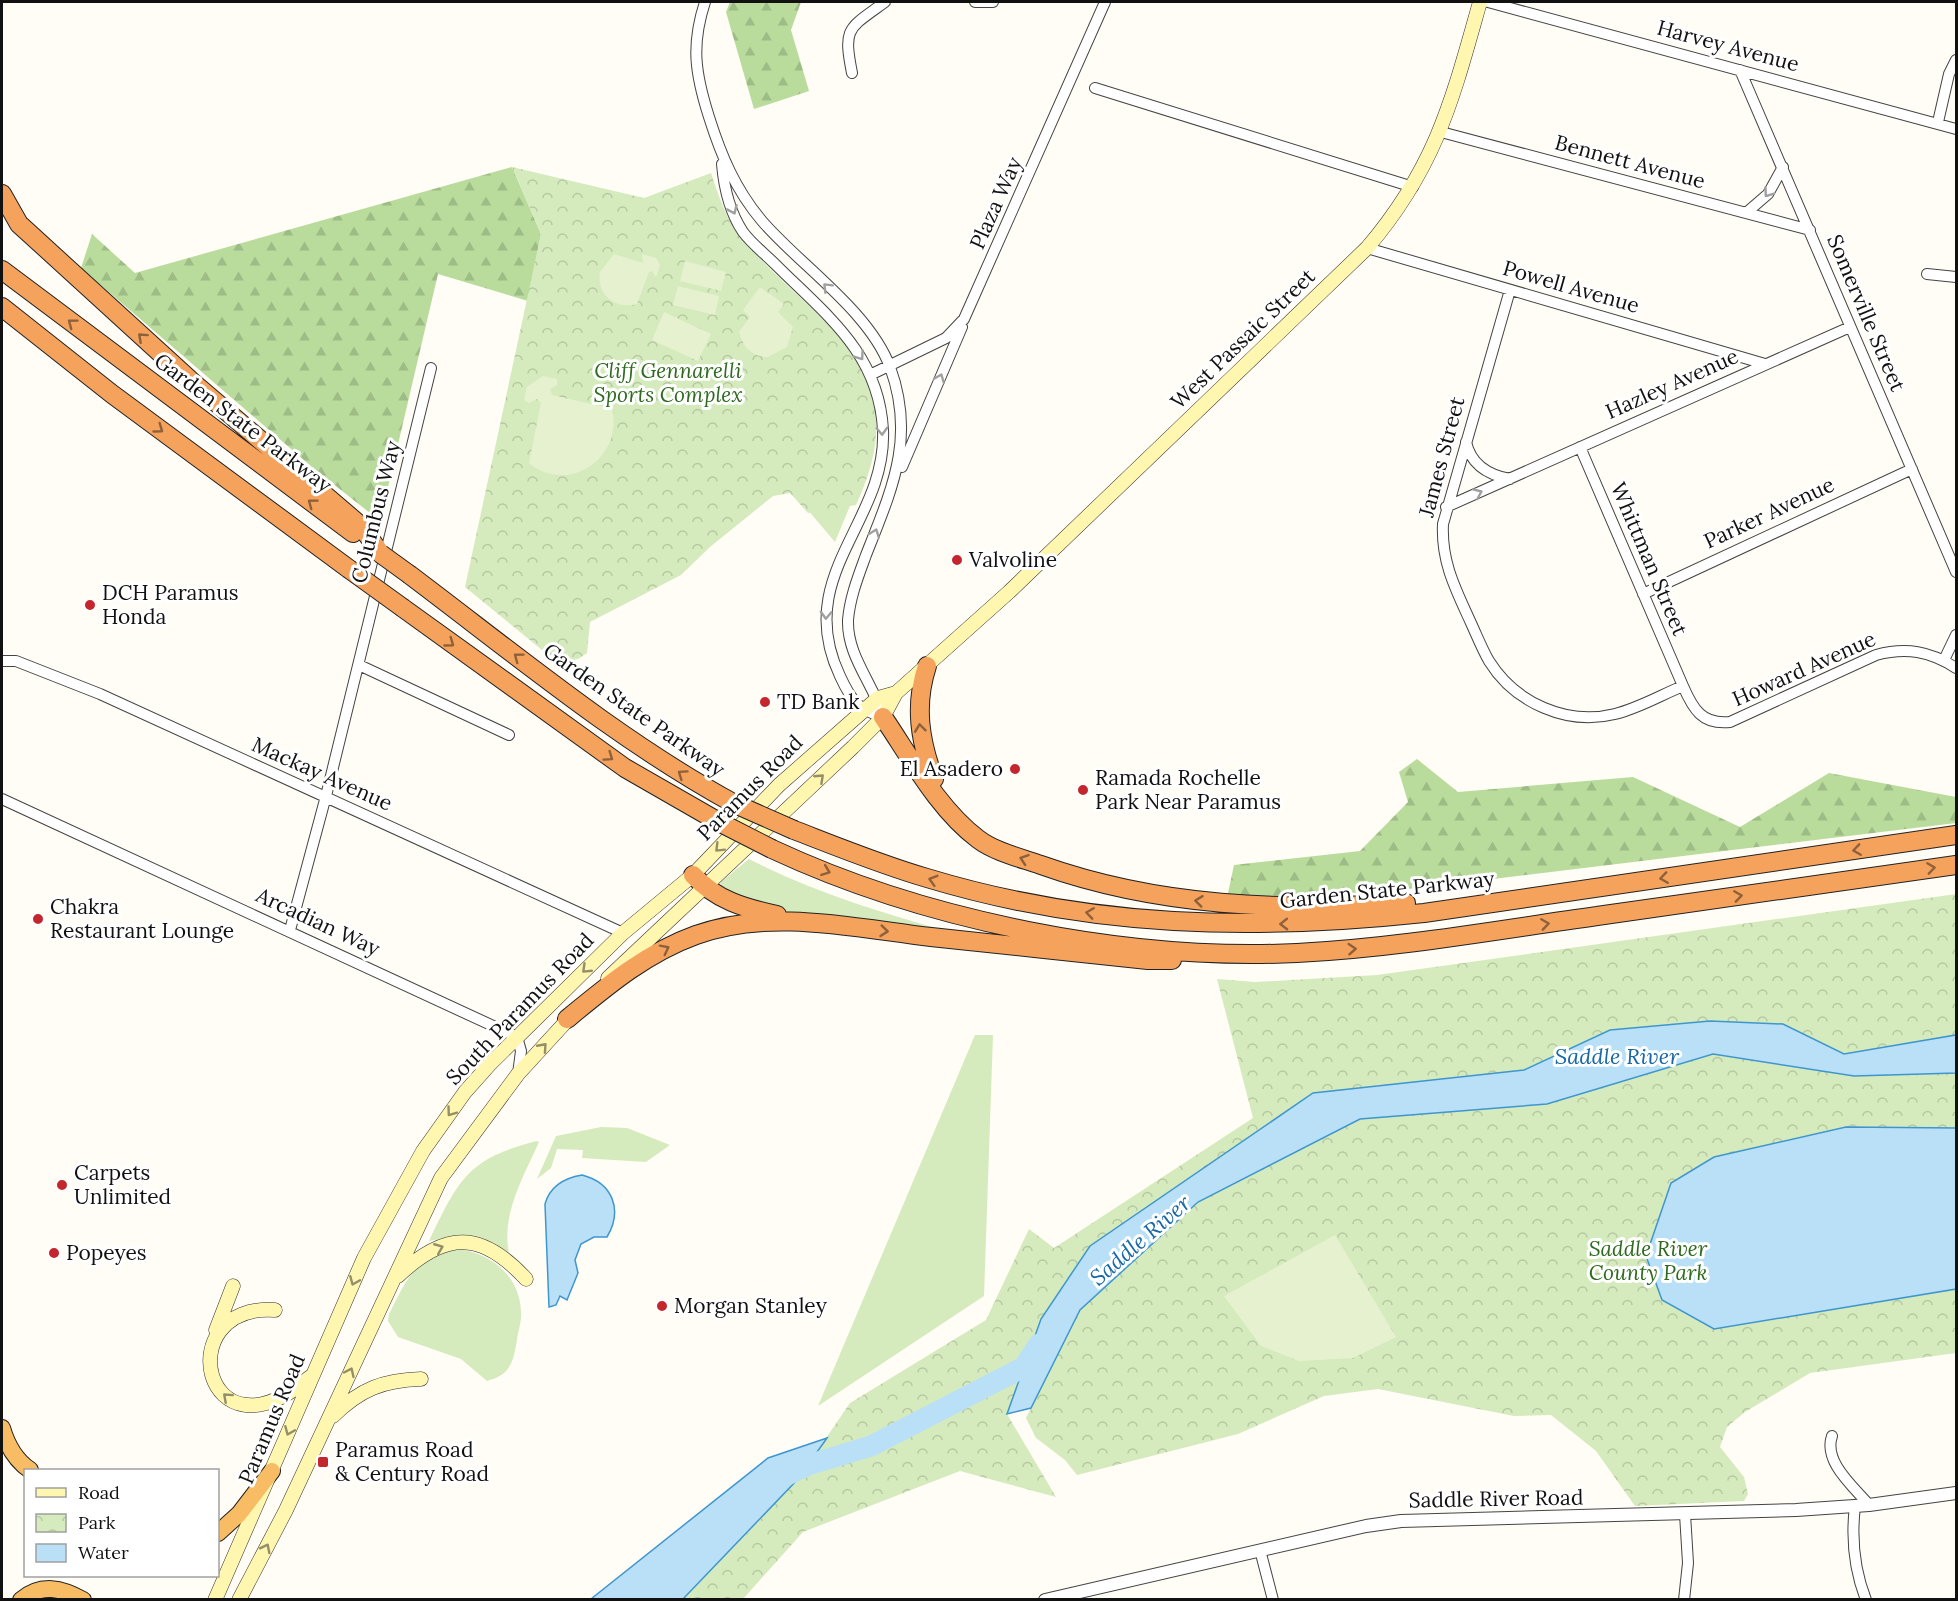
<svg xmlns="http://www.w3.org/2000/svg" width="1958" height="1601" font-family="Lora,serif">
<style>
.grass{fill:#d5ebbd}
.forest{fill:url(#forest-firs)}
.park{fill:url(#park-crowns)}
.pitch{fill:#e6f2cf}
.water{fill:#b9e0f7;stroke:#3f96cf;stroke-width:1.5}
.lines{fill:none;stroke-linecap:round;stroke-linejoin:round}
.river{stroke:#b9e0f7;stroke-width:21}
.minor-casing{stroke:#444;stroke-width:12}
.tertiary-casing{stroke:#444;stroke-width:14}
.secondary-casing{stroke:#333;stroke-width:15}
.trunk-casing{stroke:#222;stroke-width:18}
.motorway-casing{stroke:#222;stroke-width:20}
.minor{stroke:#fff;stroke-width:10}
.tertiary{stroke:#fff;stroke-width:12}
.secondary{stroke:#fff6b0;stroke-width:14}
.trunk{stroke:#f7bc64;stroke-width:16}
.motorway{stroke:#f5a25d;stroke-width:18}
.motorway-bridge-casing{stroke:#222;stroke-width:20;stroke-linecap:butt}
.motorway-bridge{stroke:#f5a25d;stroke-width:18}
.oneway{stroke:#a0a0a0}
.oneway2{stroke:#8e613b}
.oneway3{stroke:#948f68}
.poi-dot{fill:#c4262e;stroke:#fff;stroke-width:2}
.labels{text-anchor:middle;stroke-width:6;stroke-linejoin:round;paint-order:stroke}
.street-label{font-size:21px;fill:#111;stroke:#fff}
.park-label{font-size:21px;font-style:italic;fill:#2f6b1f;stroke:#fff}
.poi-label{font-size:21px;fill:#111;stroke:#fff;text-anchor:start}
.water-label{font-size:22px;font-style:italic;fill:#1768a6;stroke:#fff}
</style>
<defs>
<pattern id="forest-firs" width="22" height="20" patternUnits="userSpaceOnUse" patternTransform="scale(1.5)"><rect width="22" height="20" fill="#b9dc9c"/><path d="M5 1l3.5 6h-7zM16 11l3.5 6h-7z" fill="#9ebc85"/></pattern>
<pattern id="park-crowns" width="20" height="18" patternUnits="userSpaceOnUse" patternTransform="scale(1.5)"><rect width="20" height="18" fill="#d5ebbd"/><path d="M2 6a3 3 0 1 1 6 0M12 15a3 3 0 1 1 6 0" fill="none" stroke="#b6c8a1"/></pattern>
</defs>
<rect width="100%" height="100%" fill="#fffdf5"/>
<path class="grass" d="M 867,465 L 835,542 L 790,489 Z
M 749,859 C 814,893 883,913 953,933 L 805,918 L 748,903 L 720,888 L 721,882 Z
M 975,1035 L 993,1035 L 984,1296 L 818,1406 Z
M 601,1127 L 627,1128 L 670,1145 L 646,1162 L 582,1158 L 583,1150 L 557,1149 L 551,1168 L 537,1179 L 556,1136 Z
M 537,1141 L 539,1142 C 523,1178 501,1214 509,1253 L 446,1238 L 429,1241 C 458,1180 468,1158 537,1141 Z
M 458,1249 C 491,1253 520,1276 521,1312 C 522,1321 518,1331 517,1340 C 513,1362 511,1375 487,1381 L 461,1359 L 398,1337 L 388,1321 L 389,1314 C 409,1275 413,1260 458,1249 Z"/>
<path class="forest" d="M 730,2 L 801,2 L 791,30 L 809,91 L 754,109 L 726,12 Z
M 512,167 L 541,234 L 528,301 L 438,274 L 380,521 L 312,467 L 81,268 L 92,234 L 135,273 Z
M 1417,759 L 1458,792 L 1633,777 L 1740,827 L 1829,773 L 1956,797 L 1956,823 L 1418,888 L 1257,900 L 1227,898 L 1234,865 L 1360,851 L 1408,802 L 1399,772 Z"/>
<path class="park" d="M 512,167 L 644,198 L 711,173 C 718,194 727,222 742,239 C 820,328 920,367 856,505 L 808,513 L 790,493 L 773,496 L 710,547 L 681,575 L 590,622 L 587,653 L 578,659 L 558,663 L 465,587 L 541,234 Z
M 1956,894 L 1956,1035 L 1844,1054 L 1783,1024 L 1710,1021 L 1610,1030 L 1524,1070 L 1313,1093 L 1041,1319 L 1007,1414 L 1056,1497 L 960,1471 L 803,1532 L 743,1599 L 683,1600 L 798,1479 L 850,1403 L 986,1320 L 1029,1229 L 1054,1248 L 1253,1118 L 1217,979 L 1255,982 L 1377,975 Z
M 1714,1054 L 1854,1076 L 1956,1073 L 1956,1353 L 1810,1373 L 1745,1412 L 1727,1427 L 1720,1447 L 1744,1477 L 1748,1494 L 1744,1501 L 1635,1506 L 1596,1451 L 1551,1415 L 1514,1416 L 1378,1389 L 1324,1396 L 1238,1434 L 1077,1475 L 1065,1460 L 1036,1438 L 1026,1418 L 1080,1310 L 1198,1202 L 1360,1119 L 1547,1104 Z"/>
<path class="pitch" d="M 614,254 L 643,263 L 642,254 L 656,258 L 660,265 L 656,277 L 652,271 L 649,272 L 637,304 C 616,310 596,295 600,272 Z
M 685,261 L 726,272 L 721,291 L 680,281 Z
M 678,286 L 719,296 L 715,315 L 673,305 Z
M 760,287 L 784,304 L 778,312 L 793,327 L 787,347 L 768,357 C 752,357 743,347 739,332 L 750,317 L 743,310 Z
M 664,312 L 711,334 L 698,361 L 652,340 Z
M 543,376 L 557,379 L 557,385 L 550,389 L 552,395 L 612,409 C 624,457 568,496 529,463 L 541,403 L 537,399 L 529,403 L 524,400 L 527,387 Z
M 1335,1235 L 1396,1337 L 1353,1358 L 1299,1361 L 1261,1346 L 1224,1296 Z"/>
<path class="water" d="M 1710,1021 L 1783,1024 L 1844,1054 L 1956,1035 L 1956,1073 L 1854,1076 L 1713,1054 L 1547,1104 L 1360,1119 L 1198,1202 L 1080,1310 L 1031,1408 L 1007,1414 L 1041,1319 L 1090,1246 L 1313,1093 L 1524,1070 L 1610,1030 Z
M 1846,1127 L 1956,1128 L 1956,1289 L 1714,1329 L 1662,1300 L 1646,1256 L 1671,1183 L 1714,1157 Z
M 582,1175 C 613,1183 623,1210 607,1237 L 594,1237 L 581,1244 L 575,1260 L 578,1273 L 567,1300 L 560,1296 L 556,1305 L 549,1307 L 545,1204 C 550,1186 564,1178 582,1175 Z
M 827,1438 L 798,1479 L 683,1599 L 591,1599 L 768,1458 Z"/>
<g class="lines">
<path class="river" d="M 783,1477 L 808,1465 L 871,1446 L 1024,1367 L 1039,1344"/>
<defs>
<path id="minor" d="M 705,2 C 691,45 695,73 709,117 C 721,155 735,189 762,221 C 801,266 869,311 890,367 C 916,438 892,489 866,555 C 858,577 850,597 848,620 C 847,657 874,684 883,717
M 975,2 L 993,2
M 1488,2 L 1956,129
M 1740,70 L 1956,572
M 852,73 C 843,27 848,29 885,2
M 1095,88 L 1413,187
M 1938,122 L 1949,74 L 1956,60
M 1441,132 L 1810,230
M 722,164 C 724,188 729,211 743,232 C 752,244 765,254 775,264 C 826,315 879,353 883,430 C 887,523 792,575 840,676 C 851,700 858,710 883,717
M 1746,213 L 1768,194 L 1783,167
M 1367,248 L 1765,364
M 1927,274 L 1956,277
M 1510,290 L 1443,524 C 1441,562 1456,590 1471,623 C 1477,636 1482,649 1489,661 C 1515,703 1567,726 1615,714 C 1639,708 1661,695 1683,686
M 872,374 L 946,338 L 964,319 L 1105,2
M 1466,442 C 1471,465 1488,475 1510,479
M 1580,447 L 1683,686 C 1693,709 1702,725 1730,722 L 1876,655 C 1906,647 1930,651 1956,668
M 902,467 L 962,327
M 1446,507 L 1850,327
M 1643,594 L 1912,469
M 1944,660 L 1956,635
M 2,661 L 16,661 L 100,694 L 623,933
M 359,665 L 509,735
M 2,799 L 517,1037 L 521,1051 L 518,1074
M 290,930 L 326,796 L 431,368
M 1832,1436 C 1823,1462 1854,1487 1869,1505
M 1855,1506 C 1851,1539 1854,1569 1866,1600
M 1260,1550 L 1273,1600
M 1684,1600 L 1688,1563 L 1685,1514"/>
<path id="tertiary" d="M 1045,1600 L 1366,1526 L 1401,1521 L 1796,1510 L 1869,1505 L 1956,1493"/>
<path id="secondary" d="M 608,978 L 853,747 L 883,717 L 896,693 L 1009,592 L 1367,248 C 1436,167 1452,101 1480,2
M 398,1276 C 445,1231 481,1230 526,1279
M 275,1310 C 168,1303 203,1470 310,1377
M 216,1330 L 233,1286
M 333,1416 C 360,1389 384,1380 421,1379
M 215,1600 L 364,1258 L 423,1151 L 465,1092 L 489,1065 L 623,933 L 693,875 L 779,785 L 878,698 L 896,693
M 239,1600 L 286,1510 L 441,1178 L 518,1074 L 573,1014"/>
<path id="trunk" d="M 2,1428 C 7,1445 15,1460 30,1470
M 218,1533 L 239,1514 L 272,1471
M 21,1600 C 41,1583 62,1588 83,1600"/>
<path id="motorway" d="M 2,194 L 19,224 L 190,380 L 361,526 L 381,554
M 2,270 L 353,533
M 2,307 L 112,394 L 349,569
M 410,575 C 515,654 618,740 733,803
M 403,608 L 625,768 L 719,822
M 927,666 C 914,706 920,741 934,779
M 883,717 C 911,758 938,809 978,839 C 995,852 1021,858 1041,865 C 1159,907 1282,911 1406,903
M 794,830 C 838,847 882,865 927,878 C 1092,928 1254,931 1424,913 L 1956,835
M 772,849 C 926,921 1127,961 1297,953 C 1397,948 1497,930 1597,916 C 1717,899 1837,882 1956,865
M 693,875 C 716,900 744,908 777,915
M 567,1019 C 607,986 646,953 696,935 C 771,908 854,928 931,937 C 1003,945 1076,952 1148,960 L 1172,960"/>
</defs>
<use href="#minor" class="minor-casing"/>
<use href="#tertiary" class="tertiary-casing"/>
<use href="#secondary" class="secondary-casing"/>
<use href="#trunk" class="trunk-casing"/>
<use href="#motorway" class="motorway-casing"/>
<use href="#minor" class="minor"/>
<use href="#tertiary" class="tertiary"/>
<use href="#secondary" class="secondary"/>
<use href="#trunk" class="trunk"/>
<use href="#motorway" class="motorway"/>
<defs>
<path id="motorway-bridge" d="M 381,554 L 410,575
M 349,569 L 403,608
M 733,803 L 794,830
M 719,822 L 772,849"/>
</defs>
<use href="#motorway-bridge" class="motorway-bridge-casing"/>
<use href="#motorway-bridge" class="motorway-bridge"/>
</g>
<defs><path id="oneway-chevron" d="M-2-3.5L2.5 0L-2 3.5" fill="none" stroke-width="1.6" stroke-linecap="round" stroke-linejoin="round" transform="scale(1.5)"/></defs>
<g class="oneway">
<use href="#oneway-chevron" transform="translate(1768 193) rotate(126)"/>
<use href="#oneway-chevron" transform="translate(733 210) rotate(66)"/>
<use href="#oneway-chevron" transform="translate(827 287) rotate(-135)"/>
<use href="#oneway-chevron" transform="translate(860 356) rotate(55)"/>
<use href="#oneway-chevron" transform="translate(940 378) rotate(-68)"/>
<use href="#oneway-chevron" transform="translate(882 431) rotate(88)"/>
<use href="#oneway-chevron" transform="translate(1478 493) rotate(-24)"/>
<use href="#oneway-chevron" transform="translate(875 533) rotate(-69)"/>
<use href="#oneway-chevron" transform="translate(826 615) rotate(92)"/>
</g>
<g class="oneway2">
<use href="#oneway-chevron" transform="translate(72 323) rotate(-143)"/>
<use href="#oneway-chevron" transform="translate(142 337) rotate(-138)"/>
<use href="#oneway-chevron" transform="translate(159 429) rotate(36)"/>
<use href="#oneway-chevron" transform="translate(312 503) rotate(-143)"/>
<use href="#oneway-chevron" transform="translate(450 643) rotate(36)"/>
<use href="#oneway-chevron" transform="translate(518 657) rotate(-143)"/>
<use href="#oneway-chevron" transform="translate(920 728) rotate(-97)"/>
<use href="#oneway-chevron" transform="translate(609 757) rotate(35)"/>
<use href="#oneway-chevron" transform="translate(682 774) rotate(-145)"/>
<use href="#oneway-chevron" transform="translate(1857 850) rotate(172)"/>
<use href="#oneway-chevron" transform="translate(1024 859) rotate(-161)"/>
<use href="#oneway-chevron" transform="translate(1931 868) rotate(-8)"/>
<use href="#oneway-chevron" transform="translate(826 871) rotate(21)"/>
<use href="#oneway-chevron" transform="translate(1664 878) rotate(172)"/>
<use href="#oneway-chevron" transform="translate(933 880) rotate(-164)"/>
<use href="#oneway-chevron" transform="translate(1738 896) rotate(-8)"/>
<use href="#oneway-chevron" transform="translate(1199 901) rotate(-173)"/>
<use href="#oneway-chevron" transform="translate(1090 913) rotate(-172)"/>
<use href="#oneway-chevron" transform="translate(1284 924) rotate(179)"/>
<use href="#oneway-chevron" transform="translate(1545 924) rotate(-8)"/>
<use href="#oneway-chevron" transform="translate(884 931) rotate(6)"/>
<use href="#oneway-chevron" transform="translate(665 949) rotate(-27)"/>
<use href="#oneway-chevron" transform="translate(1352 949) rotate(-4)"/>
</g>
<g class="oneway3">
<use href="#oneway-chevron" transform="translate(820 778) rotate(-43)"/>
<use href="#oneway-chevron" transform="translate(719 848) rotate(135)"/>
<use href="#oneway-chevron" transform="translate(586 969) rotate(136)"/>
<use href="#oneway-chevron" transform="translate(543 1047) rotate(-48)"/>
<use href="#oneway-chevron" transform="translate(451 1112) rotate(126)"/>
<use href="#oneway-chevron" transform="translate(439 1248) rotate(-22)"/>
<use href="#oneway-chevron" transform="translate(354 1281) rotate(113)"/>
<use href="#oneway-chevron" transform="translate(350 1372) rotate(-65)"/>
<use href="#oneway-chevron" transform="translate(227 1397) rotate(-138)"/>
<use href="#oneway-chevron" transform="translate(289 1431) rotate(113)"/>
<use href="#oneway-chevron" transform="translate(266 1548) rotate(-63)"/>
</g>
<g class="poi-dot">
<circle cx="957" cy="560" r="6"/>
<circle cx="90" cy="605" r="6"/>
<circle cx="765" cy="702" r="6"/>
<circle cx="1015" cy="769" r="6"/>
<circle cx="1083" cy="790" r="6"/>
<circle cx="38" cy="919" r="6"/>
<circle cx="62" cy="1185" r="6"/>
<circle cx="54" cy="1253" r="6"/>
<circle cx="662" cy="1306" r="6"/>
<rect x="317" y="1456" width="12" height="12" rx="3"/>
</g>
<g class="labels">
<g class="street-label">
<text transform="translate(1728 46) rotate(15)" y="7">Harvey Avenue</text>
<text transform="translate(1630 162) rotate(15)" y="7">Bennett Avenue</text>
<text transform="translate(996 203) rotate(-66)" y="7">Plaza Way</text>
<text transform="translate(1571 287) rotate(16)" y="7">Powell Avenue</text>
<text transform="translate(1866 313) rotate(67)" y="7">Somerville Street</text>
<text transform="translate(1243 339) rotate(-44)" y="7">West Passaic Street</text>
<text transform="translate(1672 384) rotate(-24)" y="7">Hazley Avenue</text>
<text transform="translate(243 423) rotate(37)" y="7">Garden State Parkway</text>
<text transform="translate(1442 457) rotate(-75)" y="7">James Street</text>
<text transform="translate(376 512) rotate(-76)" y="7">Columbus Way</text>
<text transform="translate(1769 513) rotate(-25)" y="7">Parker Avenue</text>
<text transform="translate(1649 559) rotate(67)" y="7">Whittman Street</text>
<text transform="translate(1804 669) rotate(-24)" y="7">Howard Avenue</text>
<text transform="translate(634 710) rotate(35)" y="7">Garden State Parkway</text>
<text transform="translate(322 774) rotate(24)" y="7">Mackay Avenue</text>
<text transform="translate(750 788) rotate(-45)" y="7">Paramus Road</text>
<text transform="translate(1387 890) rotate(-6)" y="7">Garden State Parkway</text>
<text transform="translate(318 922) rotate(25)" y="7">Arcadian Way</text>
<text transform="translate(520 1009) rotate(-46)" y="7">South Paramus Road</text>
<text transform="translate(272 1419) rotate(-67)" y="7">Paramus Road</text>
<text transform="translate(1496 1499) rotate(-1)" y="7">Saddle River Road</text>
</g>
<g class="park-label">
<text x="668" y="378">Cliff Gennarelli<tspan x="668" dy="24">Sports Complex</tspan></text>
<text x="1648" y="1256">Saddle River<tspan x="1648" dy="24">County Park</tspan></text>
</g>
<g class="poi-label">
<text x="969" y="567">Valvoline</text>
<text x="102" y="600">DCH Paramus<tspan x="102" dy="24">Honda</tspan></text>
<text x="777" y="709">TD Bank</text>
<text x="1003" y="776" text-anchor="end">El Asadero</text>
<text x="1095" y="785">Ramada Rochelle<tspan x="1095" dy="24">Park Near Paramus</tspan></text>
<text x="50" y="914">Chakra<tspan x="50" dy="24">Restaurant Lounge</tspan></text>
<text x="74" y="1180">Carpets<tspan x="74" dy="24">Unlimited</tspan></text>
<text x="66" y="1260">Popeyes</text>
<text x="674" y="1313">Morgan Stanley</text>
<text x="335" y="1457">Paramus Road<tspan x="335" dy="24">&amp; Century Road</tspan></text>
</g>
<g class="water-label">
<text x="1617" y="1064">Saddle River</text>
<text transform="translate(1140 1240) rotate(-41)" y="8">Saddle River</text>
</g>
</g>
<rect width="1958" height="1601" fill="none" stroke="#111111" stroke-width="6"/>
<rect x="24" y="1469" width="195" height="108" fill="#ffffff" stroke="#a0a0a0" stroke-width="1.5"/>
<rect x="36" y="1488" width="30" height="9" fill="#fff6b0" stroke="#a0a0a0" stroke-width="1.5"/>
<text x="78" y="1499" font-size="18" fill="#111111">Road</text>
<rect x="36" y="1514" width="30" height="18" fill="url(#park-crowns)" stroke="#a0a0a0" stroke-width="1.5"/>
<text x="78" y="1529" font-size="18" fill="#111111">Park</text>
<rect x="36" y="1544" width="30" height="18" fill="#b9e0f7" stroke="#a0a0a0" stroke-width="1.5"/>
<text x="78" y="1559" font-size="18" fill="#111111">Water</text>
</svg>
